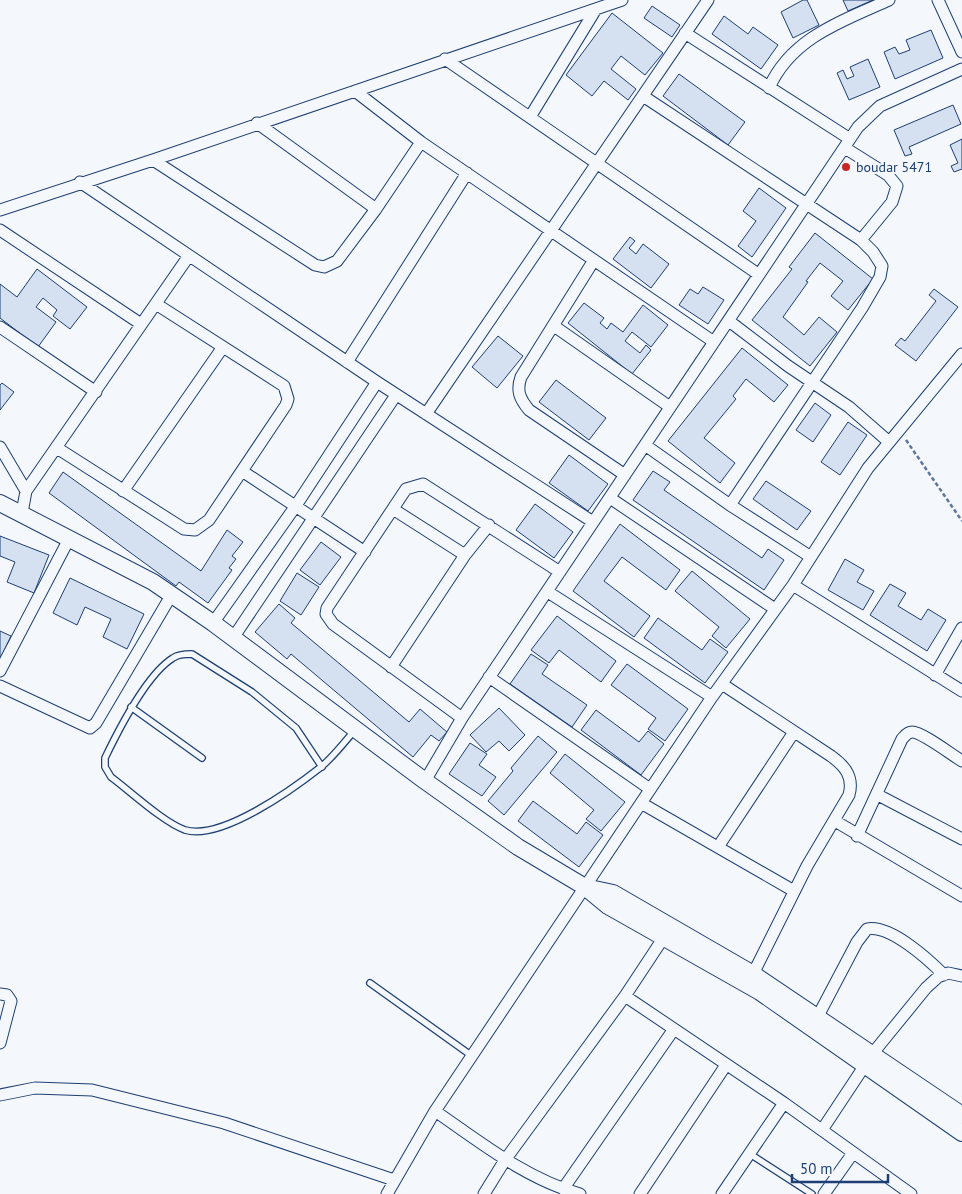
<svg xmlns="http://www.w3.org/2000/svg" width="962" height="1194" font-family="'PT Sans',sans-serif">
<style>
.building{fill:#d5e0f0;stroke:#1d3f73}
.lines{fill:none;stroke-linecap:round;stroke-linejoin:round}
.service-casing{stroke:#1d3f73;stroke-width:8}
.minor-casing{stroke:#1d3f73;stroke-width:13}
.secondary-casing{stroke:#1d3f73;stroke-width:18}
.path{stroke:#5e769c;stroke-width:2.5;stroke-dasharray:4 2.5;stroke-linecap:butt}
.service{stroke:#f4f7fb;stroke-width:5.5}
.minor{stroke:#f4f7fb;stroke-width:11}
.secondary{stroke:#f4f7fb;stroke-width:16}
.poi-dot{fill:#c62828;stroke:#f4f7fb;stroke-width:2}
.labels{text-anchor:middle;stroke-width:4;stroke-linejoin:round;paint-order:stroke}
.poi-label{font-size:14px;fill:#1d3f73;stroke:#f4f7fb;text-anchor:start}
</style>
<rect width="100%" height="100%" fill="#f4f7fb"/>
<path class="building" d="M 803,0 L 807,0 L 819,25 L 793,38 L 781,12 Z
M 843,0 L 873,0 L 848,11 Z
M 652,6 L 680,25 L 672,37 L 644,18 Z
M 612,13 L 663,53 L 645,75 L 621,56 L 611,69 L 636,89 L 628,100 L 604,81 L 592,96 L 566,75 Z
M 724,16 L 748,34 L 753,27 L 778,45 L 761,69 L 712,34 Z
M 931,30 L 943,58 L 895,79 L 884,52 L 895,47 L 899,54 L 910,50 L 906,40 Z
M 868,59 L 880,87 L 849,100 L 837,73 L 843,70 L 847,79 L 854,76 L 850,67 Z
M 679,74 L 745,122 L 728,145 L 663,96 Z
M 953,105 L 961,124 L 909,147 L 912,154 L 905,156 L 894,130 Z
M 962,139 L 962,169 L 954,172 L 951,166 L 958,163 L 950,145 Z
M 759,188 L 786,208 L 752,257 L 738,246 L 756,221 L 743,211 Z
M 815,233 L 873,279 L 848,310 L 831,296 L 843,281 L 820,263 L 806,281 L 808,282 L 783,317 L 804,335 L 819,317 L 837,332 L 810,366 L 752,320 L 792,269 L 789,267 Z
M 630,237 L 635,241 L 629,248 L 636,254 L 643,244 L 669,264 L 651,288 L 613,259 Z
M 37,269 L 87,307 L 70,329 L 53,316 L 57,310 L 43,298 L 36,307 L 56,322 L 38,347 L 0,318 L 0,284 L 17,297 Z
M 703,287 L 724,300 L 708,324 L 679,305 L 690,289 L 698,294 Z
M 934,289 L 958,307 L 916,361 L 895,345 L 901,338 L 905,341 L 936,301 L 929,295 Z
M 584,303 L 604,318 L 600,323 L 607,329 L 611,323 L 623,332 L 643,305 L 668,325 L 651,347 L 632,332 L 625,341 L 640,353 L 646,345 L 651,350 L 632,374 L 568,323 Z
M 498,336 L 523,356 L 497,388 L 472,367 Z
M 742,348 L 788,385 L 774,402 L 746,379 L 733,396 L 736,399 L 704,438 L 735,463 L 720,483 L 668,441 Z
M 556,380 L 606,418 L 589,440 L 539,402 Z
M 2,383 L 14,392 L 0,410 L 0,385 Z
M 815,403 L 831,415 L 813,442 L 796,430 Z
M 848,422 L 867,435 L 840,475 L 821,462 Z
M 569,455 L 608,484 L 588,511 L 549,483 Z
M 653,471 L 670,482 L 664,490 L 762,558 L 768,549 L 784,560 L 764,590 L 633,500 Z
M 63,472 L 201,571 L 227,530 L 243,542 L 232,556 L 236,559 L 229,568 L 232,570 L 208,603 L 179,582 L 176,586 L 49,493 Z
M 766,481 L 811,511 L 797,530 L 753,499 Z
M 535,504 L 573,532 L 554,558 L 516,530 Z
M 620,524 L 680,570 L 666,590 L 622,557 L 604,581 L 650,616 L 634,637 L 573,591 Z
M 0,536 L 49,555 L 34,593 L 7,582 L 15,562 L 0,556 Z
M 321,542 L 341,557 L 320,585 L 300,570 Z
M 845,559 L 864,570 L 857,582 L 874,591 L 863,610 L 828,590 Z
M 692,571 L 750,619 L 726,648 L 712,636 L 719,627 L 675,591 Z
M 297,573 L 319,587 L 301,615 L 280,601 Z
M 70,578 L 144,614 L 127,649 L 103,637 L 111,619 L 85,607 L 77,625 L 53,613 Z
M 890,584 L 906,593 L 898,606 L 921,620 L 928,609 L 946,620 L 927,651 L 870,615 Z
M 279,604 L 295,618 L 291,623 L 409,722 L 420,709 L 447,732 L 439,741 L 431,735 L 413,757 L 291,654 L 287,659 L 255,632 Z
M 557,616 L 616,661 L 601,682 L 559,650 L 549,663 L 531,650 Z
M 658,618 L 702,650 L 710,639 L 728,652 L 705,683 L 644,638 Z
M 0,631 L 11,636 L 0,659 Z
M 531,654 L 548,665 L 542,674 L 587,705 L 572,727 L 510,684 Z
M 627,664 L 688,709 L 665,741 L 648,729 L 656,718 L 611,685 Z
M 499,708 L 525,735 L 509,751 L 499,741 L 486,752 L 470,735 Z
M 596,710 L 639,742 L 648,731 L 664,744 L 641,775 L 581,730 Z
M 538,736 L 557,752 L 504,815 L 488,801 L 513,771 L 511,768 Z
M 470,743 L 487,754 L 479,765 L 496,777 L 482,796 L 449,774 Z
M 565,754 L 625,802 L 601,831 L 586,819 L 594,810 L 550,773 Z
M 533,801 L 577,834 L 586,822 L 603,835 L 579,867 L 518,821 Z"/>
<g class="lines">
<defs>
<path id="service" d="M 131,707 L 202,758
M 322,767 L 296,728 L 252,692 L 192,654 C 186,654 178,654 173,658 C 147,674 118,731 105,758 L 105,767 L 111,777 C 130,791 163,822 185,830 C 221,841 293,789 321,767 C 333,757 344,743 354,731
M 370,983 L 472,1056
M 750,1154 L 812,1194"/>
<path id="minor" d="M 938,0 L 962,52
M 685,33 L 850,139
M 445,59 L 758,274
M 769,88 C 791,38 842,21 889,0
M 355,91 L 421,142 L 714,342
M 643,96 L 861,240 L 873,252 L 882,266 L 880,277 L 862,308 L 730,505
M 530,117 L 596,9
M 257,123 L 376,209
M 845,148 L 888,175 L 897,186 L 892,202 L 861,240
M 153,160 L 315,265 L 324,267 L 337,261 L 376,209 L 421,142
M 80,182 L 377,382 L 593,522
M 0,210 L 153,160 L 622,0
M 0,230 L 141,324
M 594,260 L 521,377 C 516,391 520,399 529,410 L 625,475
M 729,321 L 788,366 L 849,407 L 889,442
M 554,326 L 670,407
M 0,327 L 96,392
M 347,362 L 467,173
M 426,414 L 708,0
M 645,445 L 730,505 L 811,557
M 0,447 L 26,491 L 22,513
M 57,448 L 184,529 L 195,530 L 209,520 L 286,405 L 288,399 L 284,386 L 156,304
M 242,471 L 365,552
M 26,491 L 188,257
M 123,491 L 223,347
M 610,498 L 775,609
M 393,509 L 465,555
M 793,585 L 962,691
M 548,592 L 712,697
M 213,623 L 295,507 L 377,382
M 233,638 L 396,395
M 391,667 L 465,555 L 489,525
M 0,671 L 70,537
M 935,675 L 962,628
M 489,677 L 650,789
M 722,684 L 831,756 C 845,766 854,777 849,795 L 807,866 L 753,974
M 0,686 L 90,728 L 96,723 L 172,594
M 462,718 L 333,624 L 326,614 L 327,608 L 406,489 L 423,484 L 560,572
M 425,781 L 462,718 L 858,127 L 880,106 L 962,69
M 878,795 L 962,839
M 641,803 L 794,891
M 835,821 L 962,896
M 857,836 L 902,739 C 905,736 907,732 912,732 C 922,732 952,755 962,761
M 718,847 L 794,732
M 0,994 L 7,995 L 11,1001 L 0,1043
M 625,996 L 784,1103 L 911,1194
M 818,1016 L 857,942 L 867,929 C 890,924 929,960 944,975
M 0,1095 L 35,1088 L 92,1090 L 224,1123 L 394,1180
M 435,1111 C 480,1142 526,1179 580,1194
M 822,1130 L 873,1053 L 926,988 L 938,977 L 948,973 L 962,976
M 563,1189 L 674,1029
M 387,1194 L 435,1111 L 712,697 L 793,585 L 868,468 L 962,354
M 484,1194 L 505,1160 L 625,996 L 664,937
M 640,1194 L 726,1065
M 722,1194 L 784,1103
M 824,1194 L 853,1153"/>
<path id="secondary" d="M 0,503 L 153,582 L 213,623 L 425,781 L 518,847 L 585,887 L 608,906 L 760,992 L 962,1133
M 585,887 L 613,893 L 753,974 L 962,1115"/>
</defs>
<use href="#service" class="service-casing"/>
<use href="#minor" class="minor-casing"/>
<use href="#secondary" class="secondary-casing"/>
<path class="path" d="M 906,440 L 962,521"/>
<use href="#service" class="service"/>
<use href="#minor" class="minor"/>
<use href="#secondary" class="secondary"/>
</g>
<circle class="poi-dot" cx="846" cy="167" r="5"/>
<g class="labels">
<g class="poi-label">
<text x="856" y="172">boudar 5471</text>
</g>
</g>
<path d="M792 1174v8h96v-8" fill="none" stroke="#1d3f73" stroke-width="2.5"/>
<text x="800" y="1174" font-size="15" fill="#1d3f73" stroke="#f4f7fb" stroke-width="4" paint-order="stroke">50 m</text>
</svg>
